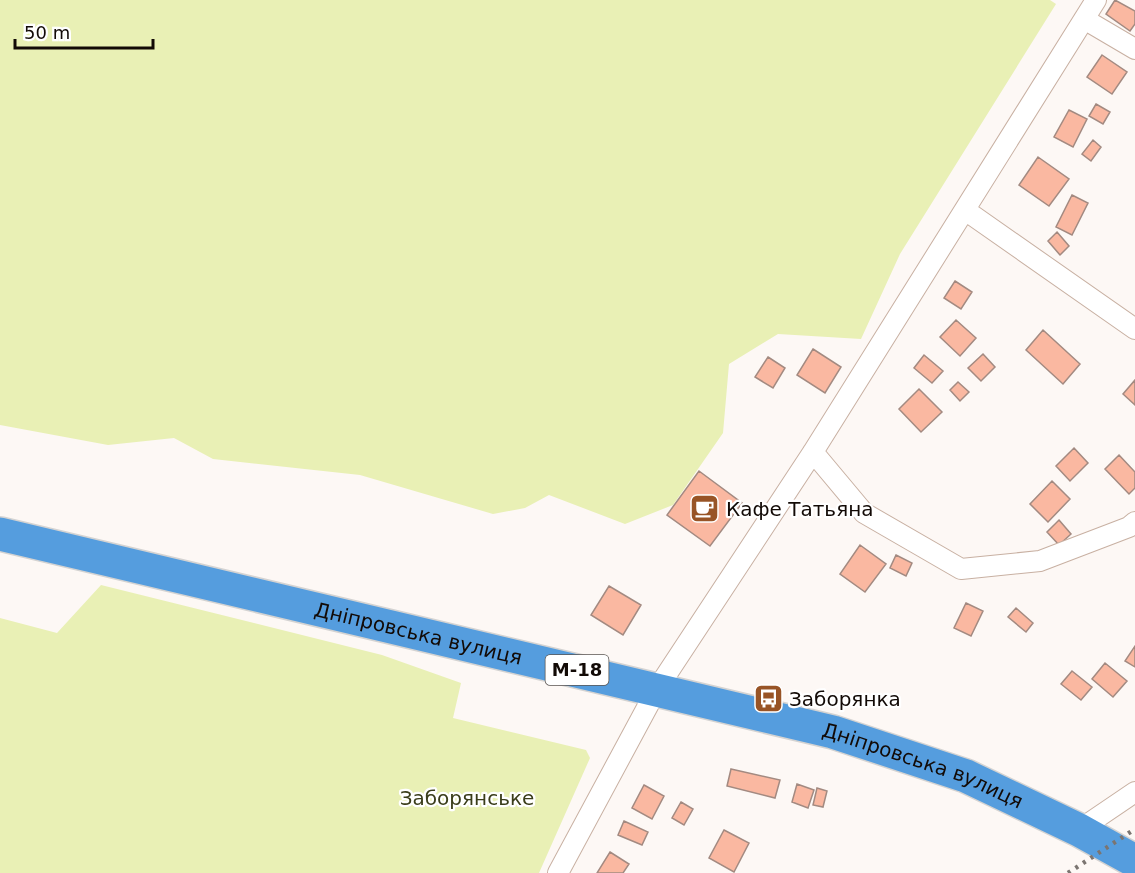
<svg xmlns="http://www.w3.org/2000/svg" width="1135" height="873" font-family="'DejaVu Sans',sans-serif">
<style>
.green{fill:#e9f0b5}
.building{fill:#fab8a1;stroke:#a38a81;stroke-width:1.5}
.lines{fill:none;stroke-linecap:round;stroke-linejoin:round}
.street-casing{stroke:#c8b0a2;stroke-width:22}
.highway-casing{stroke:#d4d3d2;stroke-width:36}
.street{stroke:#fff;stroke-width:20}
.highway{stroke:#559dde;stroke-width:33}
.rail{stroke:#7b7571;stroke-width:4.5;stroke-dasharray:3 6;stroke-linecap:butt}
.labels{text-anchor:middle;stroke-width:4.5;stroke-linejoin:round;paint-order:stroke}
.shield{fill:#fff;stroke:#595451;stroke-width:1.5}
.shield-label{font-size:18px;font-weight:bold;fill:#120a06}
.poi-label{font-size:20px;fill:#120a06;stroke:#fff;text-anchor:start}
.street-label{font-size:20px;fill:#120a06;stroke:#fff}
.park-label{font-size:20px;fill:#3a3d1a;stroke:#fff}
</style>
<rect width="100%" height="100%" fill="#fdf8f5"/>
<path class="green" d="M 0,0 L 1050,0 L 1056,4 L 900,254 L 861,339 L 778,334 L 729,364 L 723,433 L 673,505 L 625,524 L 549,495 L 525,508 L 493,514 L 360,475 L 213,459 L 174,438 L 108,445 L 0,425 Z
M 101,585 L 382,655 L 461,683 L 453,718 L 586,750 L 590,758 L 539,873 L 0,873 L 0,618 L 57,633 Z"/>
<path class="building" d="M 1115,0 L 1135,11 L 1135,24 L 1130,31 L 1106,14 Z
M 1102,55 L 1127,72 L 1112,94 L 1087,77 Z
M 1096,104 L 1110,112 L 1103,124 L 1089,116 Z
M 1069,110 L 1087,119 L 1073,147 L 1054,137 Z
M 1093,140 L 1101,147 L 1091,161 L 1082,154 Z
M 1038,157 L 1069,179 L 1049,206 L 1019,185 Z
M 1072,195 L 1088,203 L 1072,235 L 1056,227 Z
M 1057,232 L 1069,246 L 1060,255 L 1048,241 Z
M 955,281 L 972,292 L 961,309 L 944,298 Z
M 956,320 L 976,338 L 960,356 L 940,337 Z
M 1043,330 L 1080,364 L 1063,384 L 1026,350 Z
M 813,349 L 841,367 L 825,393 L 797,375 Z
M 983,354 L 995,367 L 981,381 L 968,368 Z
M 924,355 L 943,371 L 932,383 L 914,368 Z
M 768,357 L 785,368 L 773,388 L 755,377 Z
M 1135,380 L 1135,405 L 1123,394 Z
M 958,382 L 969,392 L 960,401 L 950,390 Z
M 919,389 L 942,412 L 921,432 L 899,409 Z
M 1074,448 L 1088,463 L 1070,481 L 1056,466 Z
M 1119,455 L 1135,472 L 1135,488 L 1129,494 L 1105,469 Z
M 699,471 L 742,503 L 710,546 L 667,515 Z
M 1052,481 L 1070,499 L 1048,522 L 1030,504 Z
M 1059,520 L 1071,534 L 1059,545 L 1047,532 Z
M 860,545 L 886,564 L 865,592 L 840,574 Z
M 896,555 L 912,563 L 906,576 L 890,568 Z
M 609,586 L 641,605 L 623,635 L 591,615 Z
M 966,603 L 983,611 L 971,636 L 954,628 Z
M 1016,608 L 1033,623 L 1026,632 L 1008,617 Z
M 1135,646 L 1135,667 L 1125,661 Z
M 1105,663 L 1127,681 L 1113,697 L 1092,679 Z
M 1072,671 L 1092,687 L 1081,700 L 1061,684 Z
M 731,769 L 780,780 L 775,798 L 727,786 Z
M 797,784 L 814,790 L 808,808 L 792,802 Z
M 644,785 L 664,796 L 652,819 L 632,808 Z
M 817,788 L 827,791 L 823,807 L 813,805 Z
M 681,802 L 693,809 L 684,825 L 672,818 Z
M 624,821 L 648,832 L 642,845 L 618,835 Z
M 724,830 L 749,843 L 734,872 L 709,858 Z
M 610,852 L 629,864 L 623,873 L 597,873 Z"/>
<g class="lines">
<defs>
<path id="street" d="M 1084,19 L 1135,49
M 965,210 L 1135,329
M 813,452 L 864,513 L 961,569 L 1040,561 L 1129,527 L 1135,522
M 1079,830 L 1135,792
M 558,873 L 657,689 L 813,452 L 1096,0"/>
<g id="highway">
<path id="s1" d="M 0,534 L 833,732 L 966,776 L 1079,830 L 1135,861"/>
</g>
</defs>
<use href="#street" class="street-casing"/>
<use href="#highway" class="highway-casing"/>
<use href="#street" class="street"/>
<use href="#highway" class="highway"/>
<path class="rail" d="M 1068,873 L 1135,829"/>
</g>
<defs>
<symbol id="cafe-square" viewBox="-11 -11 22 22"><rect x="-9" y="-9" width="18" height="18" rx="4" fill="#985426" stroke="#fff"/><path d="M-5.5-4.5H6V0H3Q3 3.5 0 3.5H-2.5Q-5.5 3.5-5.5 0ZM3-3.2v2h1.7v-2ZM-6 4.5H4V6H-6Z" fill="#fff"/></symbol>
<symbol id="bus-square" viewBox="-11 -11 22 22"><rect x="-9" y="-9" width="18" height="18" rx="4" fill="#985426" stroke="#fff"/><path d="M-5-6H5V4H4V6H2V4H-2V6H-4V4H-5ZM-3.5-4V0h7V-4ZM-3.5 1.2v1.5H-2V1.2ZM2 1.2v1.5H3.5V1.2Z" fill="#fff"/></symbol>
</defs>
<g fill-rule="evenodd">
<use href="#cafe-square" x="688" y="492" width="33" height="33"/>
<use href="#bus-square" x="752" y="682" width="33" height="33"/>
</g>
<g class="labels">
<rect class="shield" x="545.5" y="655" width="63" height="30" rx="4.5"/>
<g class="shield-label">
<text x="577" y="676">М-18</text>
</g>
<g class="poi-label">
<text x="726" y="516">Кафе Татьяна</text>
<text x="789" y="706">Заборянка</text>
</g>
<g class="street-label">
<text dy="7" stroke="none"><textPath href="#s1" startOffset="430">Дніпровська вулиця</textPath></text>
<text dy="7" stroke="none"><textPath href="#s1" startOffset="952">Дніпровська вулиця</textPath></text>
</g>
<g class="park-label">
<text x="467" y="805">Заборянське</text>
</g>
</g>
<path d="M15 39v9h138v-9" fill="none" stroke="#120a06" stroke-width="3"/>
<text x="24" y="39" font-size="18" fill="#120a06" stroke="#ffffff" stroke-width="4.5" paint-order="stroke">50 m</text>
</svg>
